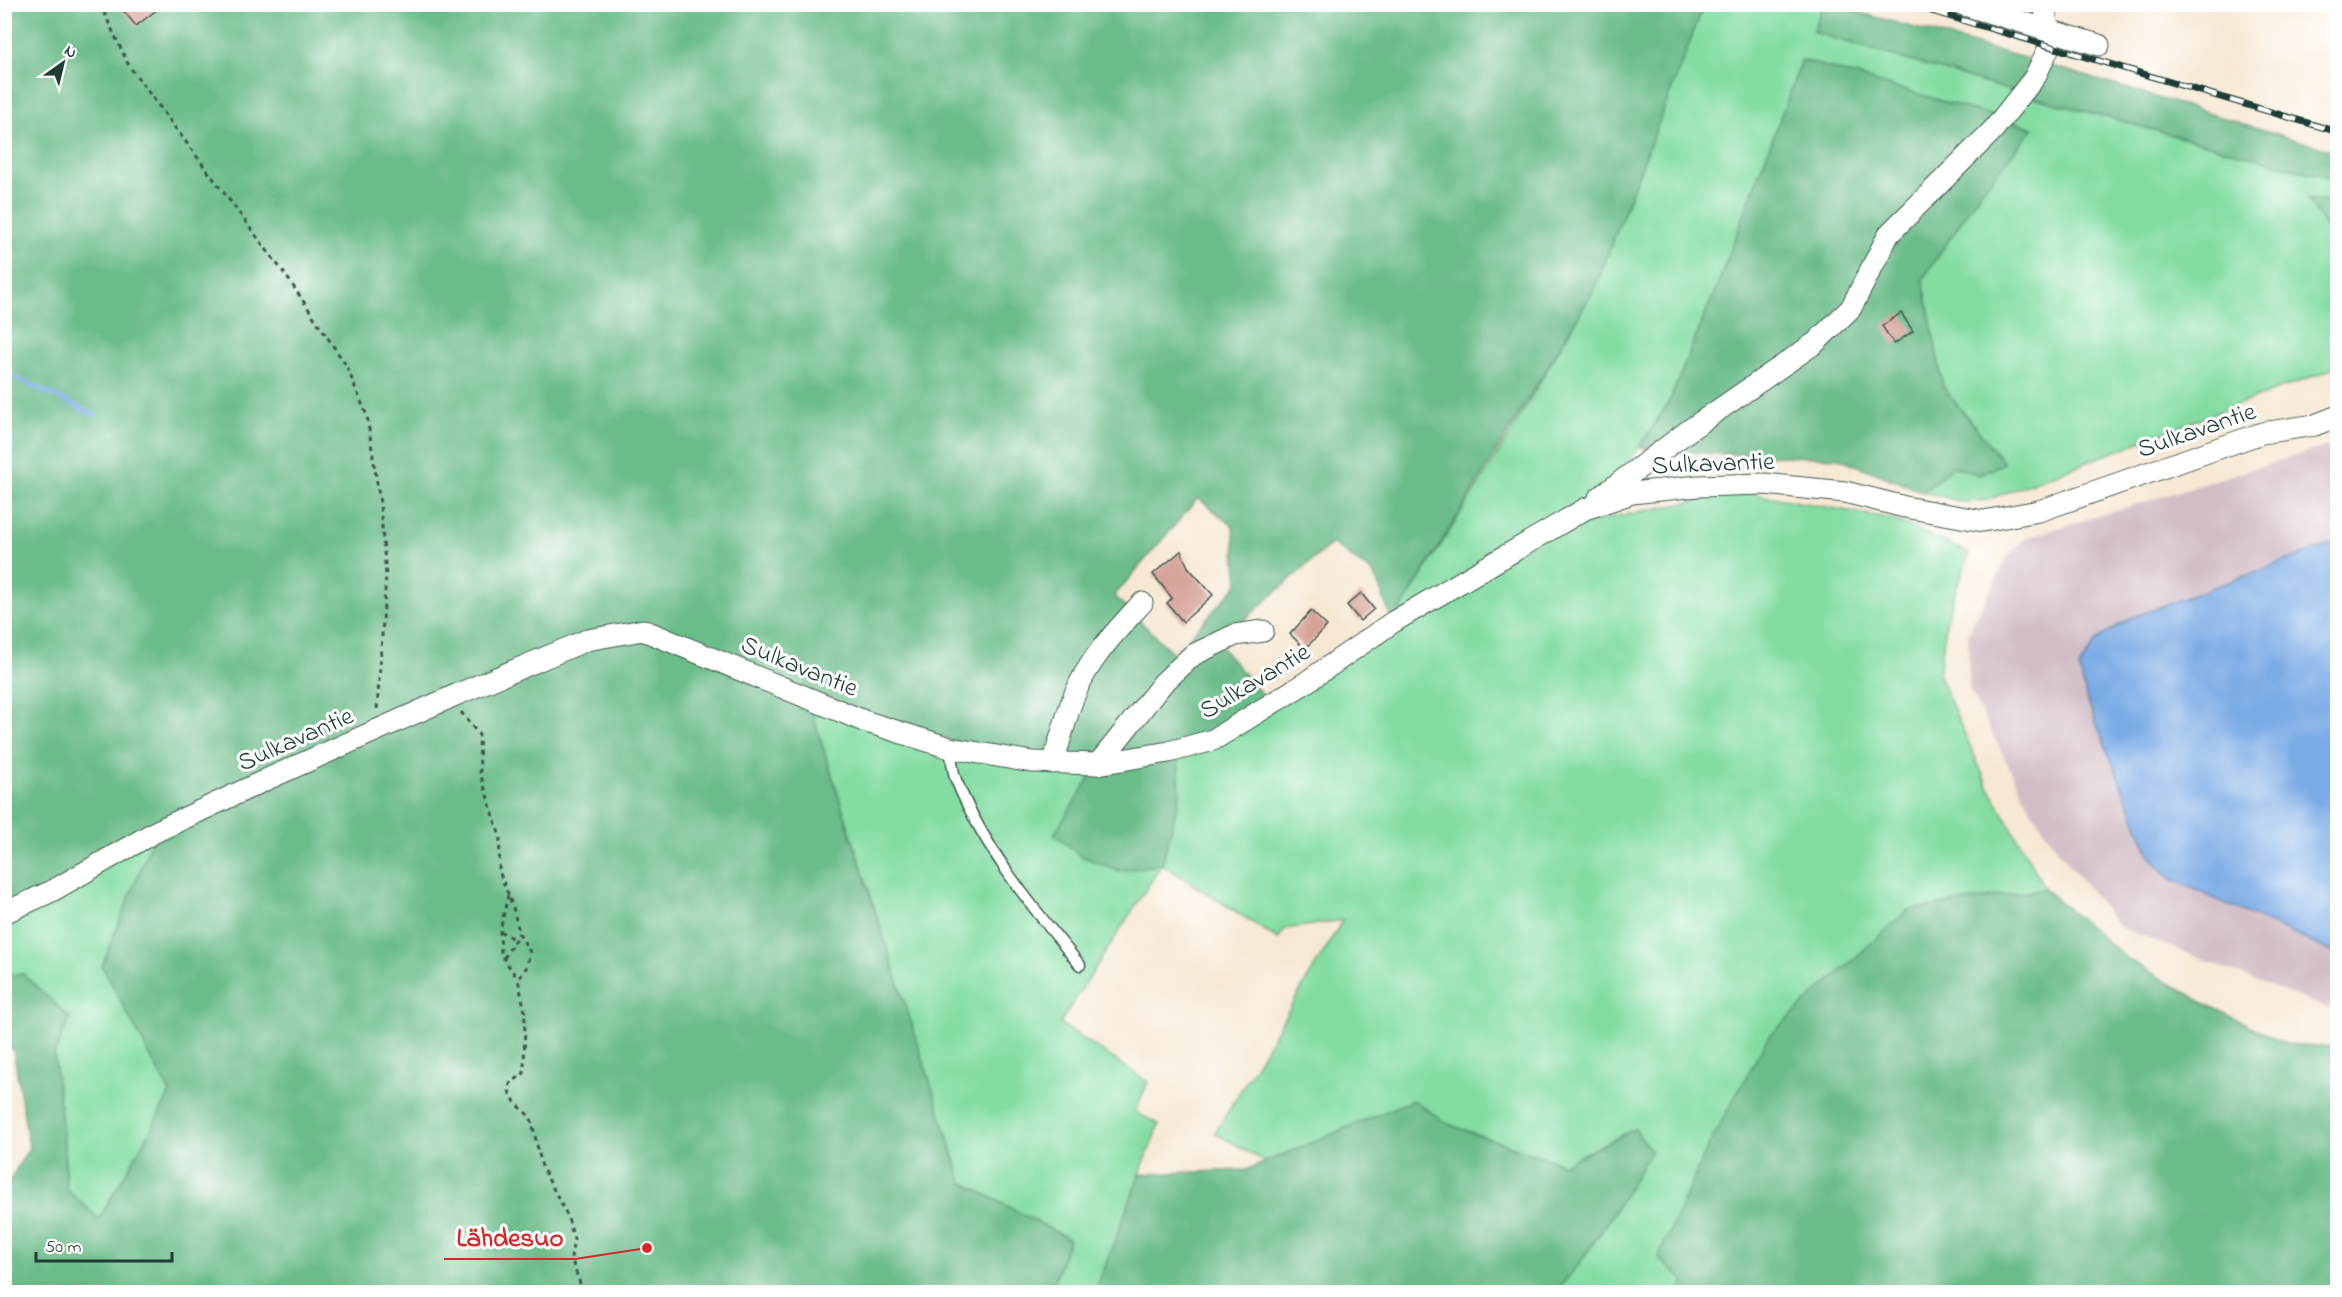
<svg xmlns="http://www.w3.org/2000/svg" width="2342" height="1297" font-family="'Indie Flower',sans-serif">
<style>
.industrial{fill:#d2bdc6}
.green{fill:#83dda3;stroke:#518d6c;stroke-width:1.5}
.forest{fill:#6abc89;stroke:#447c5e;stroke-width:1.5;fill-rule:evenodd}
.water{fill:#7aabe5;stroke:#4c748c;stroke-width:1.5}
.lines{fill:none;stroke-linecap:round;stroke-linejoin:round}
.stream{stroke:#7aabe5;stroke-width:5}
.building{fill:#d5a298}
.lane-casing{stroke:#3f574c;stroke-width:13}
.street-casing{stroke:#3f574c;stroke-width:23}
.path{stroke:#3f574c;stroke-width:3;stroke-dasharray:4.5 4.5;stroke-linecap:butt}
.lane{stroke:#fff;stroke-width:10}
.street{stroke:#fff;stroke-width:21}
.rail-casing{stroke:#1f3d34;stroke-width:7}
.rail{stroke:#fff;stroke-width:4.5;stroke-dasharray:14;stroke-linecap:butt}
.labels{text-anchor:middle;stroke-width:6;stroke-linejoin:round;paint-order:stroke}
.street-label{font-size:26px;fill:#1f3d34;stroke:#fff}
.leader{fill:none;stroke:#d62828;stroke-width:2}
.callout-dot{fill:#d62828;stroke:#fff;stroke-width:2}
.callout-label{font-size:27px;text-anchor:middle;font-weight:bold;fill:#d62828;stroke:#fff;stroke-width:6;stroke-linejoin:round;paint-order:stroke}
</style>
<rect width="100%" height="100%" fill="#fff"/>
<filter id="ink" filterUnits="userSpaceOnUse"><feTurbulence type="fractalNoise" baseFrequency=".0167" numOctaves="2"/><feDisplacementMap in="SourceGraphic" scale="12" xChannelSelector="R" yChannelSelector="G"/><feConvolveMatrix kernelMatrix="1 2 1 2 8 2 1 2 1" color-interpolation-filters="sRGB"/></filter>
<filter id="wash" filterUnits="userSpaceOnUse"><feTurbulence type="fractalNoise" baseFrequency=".008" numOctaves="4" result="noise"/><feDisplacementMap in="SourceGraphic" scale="24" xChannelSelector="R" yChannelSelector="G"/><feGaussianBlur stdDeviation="1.35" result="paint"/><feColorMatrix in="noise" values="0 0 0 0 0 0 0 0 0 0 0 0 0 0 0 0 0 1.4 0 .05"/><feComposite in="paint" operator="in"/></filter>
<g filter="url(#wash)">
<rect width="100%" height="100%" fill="#f7e8d3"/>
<path class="industrial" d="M 2337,443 L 2337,1012 L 2119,927 L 2054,845 L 2030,808 L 1969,688 L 1968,633 L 2009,555 L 2026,538 Z"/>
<path class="green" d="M 1704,5 L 1823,5 L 1813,32 L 2022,94 L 2337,180 L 2337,205 L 2308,198 L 2337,246 L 2337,367 L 1987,500 L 1963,502 L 1923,492 L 1953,466 L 1979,475 L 2004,463 L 1943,387 L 1923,279 L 1977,197 L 2033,128 L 1802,60 L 1720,279 L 1669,402 L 1613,487 L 1581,523 L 1744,492 L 1892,519 L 1969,553 L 1947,616 L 1939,676 L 1987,784 L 2045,889 L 1908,910 L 1684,1281 L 1680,1292 L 1555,1292 C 1594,1250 1621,1200 1650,1151 L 1635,1129 L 1563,1164 L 1450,1125 L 1413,1100 L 1266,1162 L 1215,1133 L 1343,920 L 1285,929 L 1278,939 L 1162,864 L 1060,1023 L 1148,1082 L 1135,1112 L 1159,1124 L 1133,1192 L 1109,1292 L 980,1292 L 1069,1239 L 962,1182 L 807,697 L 1178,749 L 1393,622 L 1499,452 L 1594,290 Z
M 155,832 L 102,966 L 170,1093 L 151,1130 L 99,1219 L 66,1189 L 64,1142 L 54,1053 L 70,1018 L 23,974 L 5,975 L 4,913 Z"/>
<path class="forest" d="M 5,5 L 1704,5 L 1594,290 L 1393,622 L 1374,574 L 1332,543 L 1218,643 L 1270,704 L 1178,749 L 1180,796 L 1162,864 L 1120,871 L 1081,856 L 1054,834 L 1098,765 L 1032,762 L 807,698 L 962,1182 L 1069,1239 L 1051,1292 L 5,1292 L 5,1188 L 29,1148 L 13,1047 L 5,1053 L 5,975 L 23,974 L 70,1018 L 54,1053 L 64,1142 L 66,1189 L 99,1219 L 151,1130 L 170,1093 L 102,966 L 155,833 L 5,913 ZM 1198,498 L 1233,526 L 1238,584 L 1174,654 L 1114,596 Z
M 1823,5 L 1832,5 L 2042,63 L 2337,152 L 2337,180 L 2022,94 L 1813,32 Z
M 1802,60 L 2034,128 L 1977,197 L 1923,279 L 1943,387 L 2004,463 L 1979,475 L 1953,466 L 1923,492 L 1839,458 L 1704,453 L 1640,447 L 1669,402 L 1720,279 Z
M 2307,198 L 2337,205 L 2337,246 Z
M 2045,889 L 2126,958 L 2204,1003 L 2286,1044 L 2337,1047 L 2337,1292 L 1680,1292 L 1684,1281 L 1658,1258 L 1709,1144 L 1769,1036 L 1908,910 Z
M 1413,1100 L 1450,1125 L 1563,1164 L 1635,1129 L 1651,1151 C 1621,1200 1593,1250 1555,1292 L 1095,1292 L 1140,1174 L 1246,1170 Z"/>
<path class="water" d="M 2337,542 L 2338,542 L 2337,954 L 2171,879 L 2150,856 L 2087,700 L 2079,667 L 2099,638 L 2130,618 Z"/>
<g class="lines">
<path class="stream" d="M 4,372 L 95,415
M 4,1292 L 6,1292"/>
</g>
<g id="blocks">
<path class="building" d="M 118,4 L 164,4 L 136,26 Z
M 1901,313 L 1913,331 L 1894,344 L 1882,326 Z
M 1181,551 L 1188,567 L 1213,595 L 1183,622 L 1167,603 L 1172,598 L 1153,574 Z
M 1361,593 L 1374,609 L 1360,621 L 1347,605 Z
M 1311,611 L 1327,626 L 1305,649 L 1290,634 Z"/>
</g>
</g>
<g filter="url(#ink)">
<use href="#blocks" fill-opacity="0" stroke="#3f574c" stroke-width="1.5"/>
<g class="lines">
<defs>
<path id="lane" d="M 950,748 C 952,758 952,770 956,780 C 985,850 1032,907 1080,965"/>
<path id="street" d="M 1961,4 L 2099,45
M 1599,498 L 1688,431 L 1815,343 L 1851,308 L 1889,234 L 1993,130 L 2035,77 L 2049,47 L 2045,7
M 1052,763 C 1061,741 1065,718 1074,696 C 1088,660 1116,631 1142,603
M 1098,764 L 1163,683 L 1193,655 L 1235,635 L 1263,631
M 4,913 L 52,891 L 155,832 L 272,777 L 458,694 L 587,640 L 643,630 L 864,721 L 950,748 L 1032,762 L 1098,764 L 1169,752 L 1213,740 L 1305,683 L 1393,622 L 1585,509 L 1632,493 L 1698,486 L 1764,484 L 1845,492 L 1905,507 L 1983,521 L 2039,511 L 2262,433 L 2315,425 L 2338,416"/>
</defs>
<use href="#lane" class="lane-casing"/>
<use href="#street" class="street-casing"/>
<path class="path" d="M 100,4 L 129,66 L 287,277 L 346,365 L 367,416 L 380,503 L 386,576 L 377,710
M 461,712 L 479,735 L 480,773 L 500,837 L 499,871 L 513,907 L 519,933 L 530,952 L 526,968 L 518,979 L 525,1012 L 524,1073 L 510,1084 L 509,1091 L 515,1102 L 531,1118 L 542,1167 L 567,1215 L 574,1239 L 571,1258 L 583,1292
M 508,895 L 500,931 L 501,955 L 518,979
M 500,931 L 515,940
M 504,958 L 519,933"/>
<use href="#lane" class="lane"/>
<use href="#street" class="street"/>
<defs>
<path id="rail" d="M 1908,4 L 2338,132"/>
</defs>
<use href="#rail" class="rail-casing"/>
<use href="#rail" class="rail"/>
</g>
</g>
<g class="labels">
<g class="street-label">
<text transform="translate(2196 429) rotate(-19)" y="9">Sulkavantie</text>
<text transform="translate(1713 462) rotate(-2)" y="9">Sulkavantie</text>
<text transform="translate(800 665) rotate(22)" y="9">Sulkavantie</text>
<text transform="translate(1254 680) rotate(-31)" y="9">Sulkavantie</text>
<text transform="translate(295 738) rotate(-24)" y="9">Sulkavantie</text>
</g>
</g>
<path class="leader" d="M647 1248L575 1259H444"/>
<circle class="callout-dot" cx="647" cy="1248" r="6"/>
<g class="callout-label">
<text x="510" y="1246">Lähdesuo</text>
</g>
<rect width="2342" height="1297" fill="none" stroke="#fff" stroke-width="24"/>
<g transform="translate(63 63) rotate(34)" stroke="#ffffff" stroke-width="4.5" paint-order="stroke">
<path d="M0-4.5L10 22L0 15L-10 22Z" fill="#1f3d34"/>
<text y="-9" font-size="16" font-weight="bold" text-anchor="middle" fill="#1f3d34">N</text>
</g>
<path d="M36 1252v9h136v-9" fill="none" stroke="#1f3d34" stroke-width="3"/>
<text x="45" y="1252" font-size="18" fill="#1f3d34" stroke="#ffffff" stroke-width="4.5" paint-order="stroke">50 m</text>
</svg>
